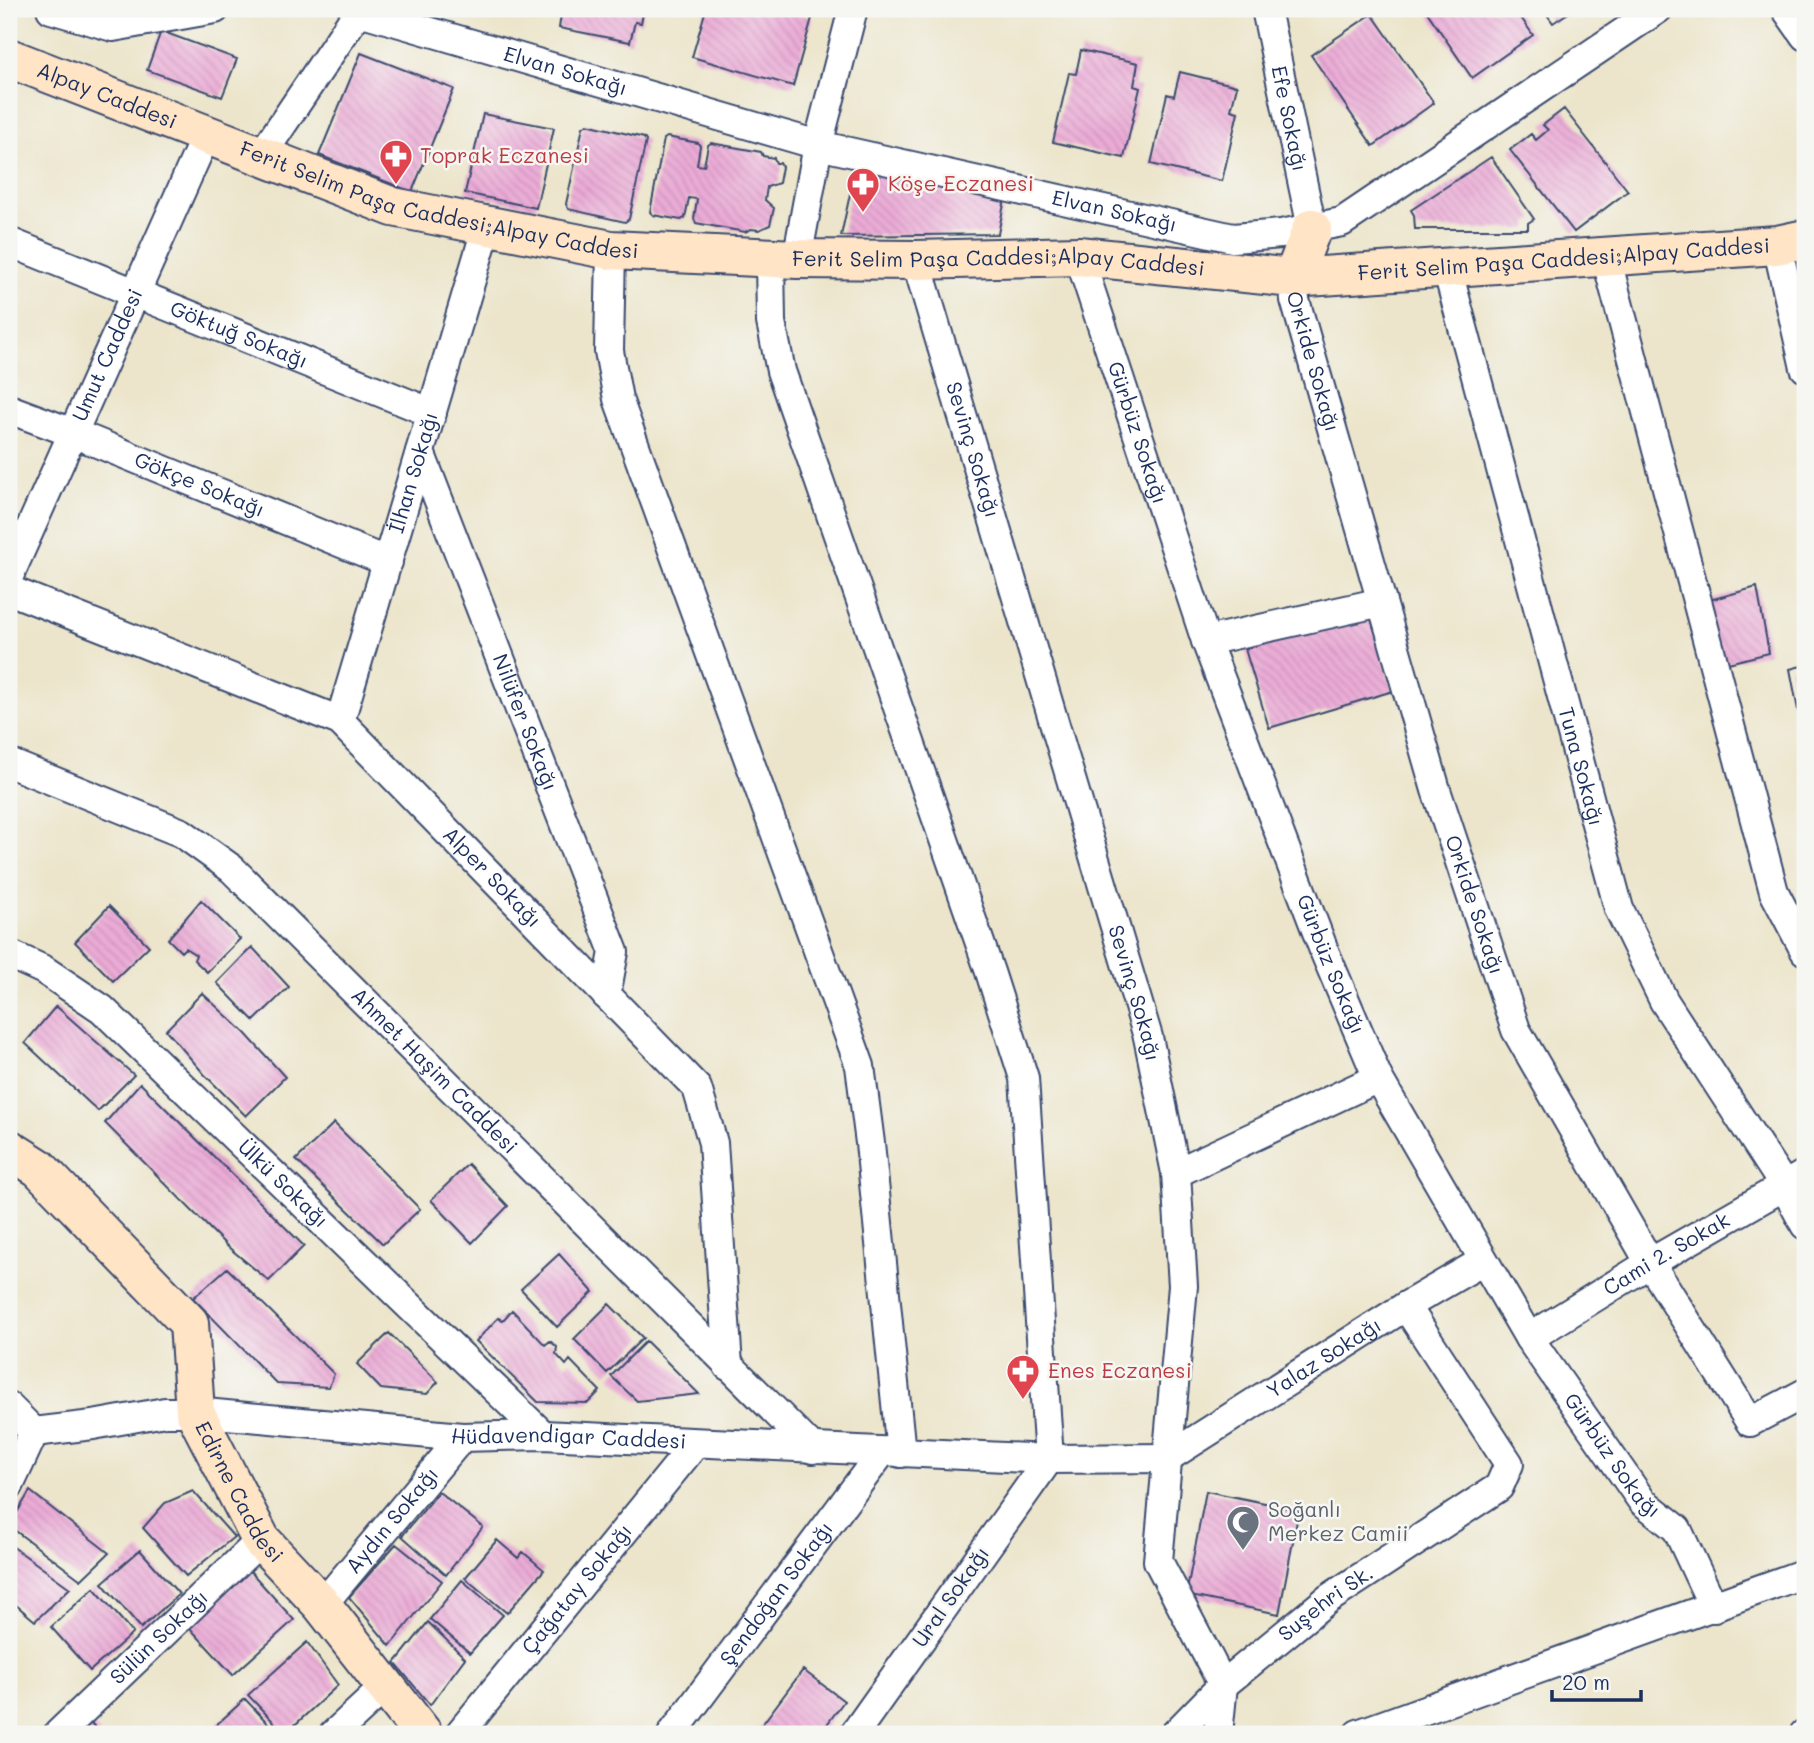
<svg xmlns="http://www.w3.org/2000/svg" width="1814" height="1743" font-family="Mali,sans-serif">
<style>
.building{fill:url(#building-back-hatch)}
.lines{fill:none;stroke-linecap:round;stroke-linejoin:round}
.minor-casing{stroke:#3a4a6e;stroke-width:32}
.secondary-casing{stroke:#3a4a6e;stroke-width:42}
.minor{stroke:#fff;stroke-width:28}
.secondary{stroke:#ffe4c6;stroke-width:38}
.labels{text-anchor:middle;stroke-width:5;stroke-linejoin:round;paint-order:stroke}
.street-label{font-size:21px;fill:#1b2f5e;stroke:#f6f6f2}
.health-label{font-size:21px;fill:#be3a42;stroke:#f6f6f2;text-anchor:start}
.worship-label{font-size:21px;fill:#5b616d;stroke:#f6f6f2;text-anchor:start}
</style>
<defs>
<pattern id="building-back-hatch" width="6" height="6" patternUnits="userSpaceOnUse" patternTransform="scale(1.75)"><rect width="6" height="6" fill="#ebabd6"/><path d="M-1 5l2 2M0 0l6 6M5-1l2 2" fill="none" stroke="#c993ba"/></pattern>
</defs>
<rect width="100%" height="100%" fill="#f6f6f2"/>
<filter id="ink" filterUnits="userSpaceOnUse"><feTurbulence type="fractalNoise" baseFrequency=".0143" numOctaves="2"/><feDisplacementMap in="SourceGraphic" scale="14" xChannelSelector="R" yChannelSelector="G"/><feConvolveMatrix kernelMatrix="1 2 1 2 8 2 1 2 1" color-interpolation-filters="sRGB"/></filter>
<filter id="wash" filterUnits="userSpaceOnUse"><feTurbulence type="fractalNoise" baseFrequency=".00686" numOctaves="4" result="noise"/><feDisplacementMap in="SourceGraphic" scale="28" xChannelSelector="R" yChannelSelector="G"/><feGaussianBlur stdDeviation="1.57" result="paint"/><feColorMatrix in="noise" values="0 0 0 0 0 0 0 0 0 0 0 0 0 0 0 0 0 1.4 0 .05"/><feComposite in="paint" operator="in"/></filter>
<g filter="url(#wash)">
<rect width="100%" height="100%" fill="#ece5cb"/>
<g id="blocks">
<path class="building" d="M 471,9 L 519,9 L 517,19 Z
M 562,9 L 644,9 L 641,23 L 635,22 L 630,42 L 559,28 Z
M 706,9 L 780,9 L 812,18 L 793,86 L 692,57 Z
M 1425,9 L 1515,9 L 1533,35 L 1472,78 Z
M 1543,9 L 1574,9 L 1553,23 Z
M 1372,14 L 1434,103 L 1373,146 L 1311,55 Z
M 161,31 L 237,59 L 222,97 L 147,70 Z
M 1081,50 L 1138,63 L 1134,86 L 1140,88 L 1124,158 L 1053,142 L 1069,73 L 1076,74 Z
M 361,53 L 454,89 L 412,192 L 319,155 Z
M 1180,72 L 1237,86 L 1231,110 L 1238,112 L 1222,181 L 1151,164 L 1167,94 L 1174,96 Z
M 1564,109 L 1628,191 L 1574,232 L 1510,150 L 1531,134 L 1536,140 L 1548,130 L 1543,125 Z
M 483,114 L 554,128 L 536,208 L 465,193 Z
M 587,124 L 644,138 L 646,141 L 629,219 L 625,222 L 568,209 L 566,204 L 583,127 Z
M 667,137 L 698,143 L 700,146 L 697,165 L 704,166 L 708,145 L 711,143 L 761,152 L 763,156 L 774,158 L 776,163 L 780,163 L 782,167 L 779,183 L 767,187 L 765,200 L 774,208 L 770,225 L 759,230 L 751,229 L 745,232 L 696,223 L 694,219 L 697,199 L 689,198 L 685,218 L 681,220 L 653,215 L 650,212 L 664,139 Z
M 1491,157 L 1534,219 L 1528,223 L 1528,229 L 1415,229 L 1414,215 L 1411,210 Z
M 856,166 L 1005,199 L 998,234 L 841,236 Z
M 1757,587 L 1769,653 L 1724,664 L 1699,603 Z
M 1369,612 L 1393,691 L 1269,728 L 1245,649 Z
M 1805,665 L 1805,740 L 1804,741 L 1790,669 Z
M 201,900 L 240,939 L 207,972 L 194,960 L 196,955 L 185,948 L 181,952 L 168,939 Z
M 109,906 L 149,946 L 113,981 L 75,942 Z
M 252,947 L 289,987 L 254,1021 L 217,983 Z
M 202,993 L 245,1033 L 285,1077 L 246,1116 L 204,1074 L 166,1030 Z
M 56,1006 L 134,1075 L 98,1111 L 25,1043 Z
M 140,1083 L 304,1246 L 269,1281 L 227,1246 L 105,1123 Z
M 334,1123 L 420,1209 L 383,1244 L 296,1160 Z
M 468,1164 L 508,1206 L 472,1243 L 431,1200 Z
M 559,1254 L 593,1292 L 557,1327 L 521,1289 Z
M 227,1268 L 334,1374 L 329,1387 L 277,1384 L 193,1298 Z
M 609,1304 L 643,1338 L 607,1373 L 574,1339 Z
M 512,1310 L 545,1345 L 550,1341 L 557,1347 L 556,1354 L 566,1365 L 570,1360 L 600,1391 L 588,1403 L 538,1402 L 476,1341 L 498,1318 L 503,1320 Z
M 389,1333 L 438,1382 L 427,1394 L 381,1389 L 357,1364 Z
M 646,1341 L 699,1394 L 637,1401 L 611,1376 Z
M 30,1491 L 109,1553 L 81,1580 L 9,1526 Z
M 193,1491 L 234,1537 L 186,1576 L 143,1528 L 165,1503 Z
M 1206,1491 L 1299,1510 L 1279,1614 L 1186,1595 Z
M 439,1492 L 483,1527 L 446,1575 L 402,1536 Z
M 497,1540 L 518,1558 L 523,1552 L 544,1570 L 507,1613 L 465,1578 Z
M 9,1544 L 70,1588 L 35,1621 L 9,1599 Z
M 396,1544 L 442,1581 L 390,1646 L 349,1597 Z
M 140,1550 L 179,1594 L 141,1628 L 102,1583 Z
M 250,1571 L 294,1620 L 233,1675 L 188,1626 Z
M 462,1580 L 503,1615 L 470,1653 L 430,1619 Z
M 94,1588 L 133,1633 L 90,1671 L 51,1627 Z
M 428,1622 L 465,1658 L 430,1705 L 395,1663 Z
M 307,1642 L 338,1685 L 285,1734 L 248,1695 Z
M 803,1670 L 844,1701 L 820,1734 L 755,1734 Z
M 245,1699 L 278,1734 L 206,1734 Z
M 91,1723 L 101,1734 L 78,1734 Z"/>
</g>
</g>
<g filter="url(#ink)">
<use href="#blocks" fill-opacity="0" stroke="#3a4a6e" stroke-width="2"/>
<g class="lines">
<defs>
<g id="minor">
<path d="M 51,9 L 113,27 L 215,9"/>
<path id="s1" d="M 1266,9 L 1312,228"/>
<path d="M 1786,9 L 1805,36"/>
<path id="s2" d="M 359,11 L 818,145 L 1233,238 L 1281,234 L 1342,222 L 1658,9"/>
<path d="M 261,156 L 360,9"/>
<path id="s3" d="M 9,242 L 432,413"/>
<path d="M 1777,245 L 1805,368"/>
<path d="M 611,250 L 609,351 L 618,399 L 860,1066 L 870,1143 L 901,1453"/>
<path id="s4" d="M 1079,256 L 1206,641 L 1325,953 L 1378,1078 L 1529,1338 L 1642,1501 L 1677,1529 L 1714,1608"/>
<path d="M 1606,257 L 1774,892 L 1805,951"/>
<path d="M 770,258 L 771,322 L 781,371 L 990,972 L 1024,1078 L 1049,1459 L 854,1734"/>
<path d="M 797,259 L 818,145 L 853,9"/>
<path id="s5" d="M 916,260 L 1148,1037 L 1176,1173 L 1183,1286 L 1158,1561 L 1223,1685 L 1218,1734"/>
<path id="s6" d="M 1447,268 L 1619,909 L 1664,1001 L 1783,1184 L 1805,1225"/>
<path id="s7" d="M 1293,278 L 1295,300 L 1436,790 L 1516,1030 L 1650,1263 L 1750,1422 L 1805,1393"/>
<path id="s8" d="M 9,409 L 73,433 L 388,562"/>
<path id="s9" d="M 420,452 L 614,952 L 606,995"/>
<path id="s10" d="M 9,576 L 206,135"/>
<path id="s11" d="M 9,590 L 340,721 L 697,1088 L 713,1143 L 728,1366"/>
<path d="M 1206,641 L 1382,602"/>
<path id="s12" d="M 340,721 L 487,226"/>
<path id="s13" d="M 9,763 L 182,833 L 232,869 L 813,1449"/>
<path id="s14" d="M 9,954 L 44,970 L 102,1009 L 543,1435"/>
<path d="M 1176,1173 L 1378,1078"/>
<path id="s15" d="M 1529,1338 L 1650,1263 L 1805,1174"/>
<path d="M 9,1407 L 34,1432"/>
<path id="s16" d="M 1167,1458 L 1406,1306 L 1483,1261"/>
<path id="s17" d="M 9,1486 L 34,1432 L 93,1425 L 165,1412 L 195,1412 L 462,1437 L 543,1435 L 1049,1459 L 1167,1458"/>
<path id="s18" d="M 322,1605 L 462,1437"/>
<path id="s19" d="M 58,1734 L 261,1540"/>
<path d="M 334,1734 L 387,1685"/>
<path id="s20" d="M 459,1734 L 696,1443"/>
<path id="s21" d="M 672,1734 L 882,1452"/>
<path id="s22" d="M 1175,1734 L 1223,1685 L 1328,1599 L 1499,1487 L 1509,1464 L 1406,1306"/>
<path d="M 1358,1734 L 1805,1573"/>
<path d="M 1804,1734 L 1805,1734"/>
</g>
<g id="secondary">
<path id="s23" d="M 9,58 L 393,207 L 611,250 L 797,259 L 916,260 L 1079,256 L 1293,278 L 1777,245 L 1805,239"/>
<path d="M 1293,278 L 1312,228"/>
<path id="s24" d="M 9,1149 L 39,1168 L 189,1323 L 195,1412 L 261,1540 L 322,1605 L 423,1734"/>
</g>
</defs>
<use href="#minor" class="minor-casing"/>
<use href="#secondary" class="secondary-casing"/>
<use href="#minor" class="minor"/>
<use href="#secondary" class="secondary"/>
</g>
</g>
<defs>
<symbol id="pharmacy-pin" viewBox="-11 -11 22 30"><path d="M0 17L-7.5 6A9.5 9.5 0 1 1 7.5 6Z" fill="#e0444e" stroke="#f6f6f2"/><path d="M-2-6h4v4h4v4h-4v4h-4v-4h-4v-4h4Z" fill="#fff"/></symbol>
<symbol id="mosque-pin" viewBox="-11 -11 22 30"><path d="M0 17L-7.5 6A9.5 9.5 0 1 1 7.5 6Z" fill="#6b7280" stroke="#f6f6f2"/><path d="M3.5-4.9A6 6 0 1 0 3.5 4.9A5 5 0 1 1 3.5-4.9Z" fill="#fff"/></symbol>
</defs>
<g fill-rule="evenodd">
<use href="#pharmacy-pin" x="377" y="137" width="38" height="52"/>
<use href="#pharmacy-pin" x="844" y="165" width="38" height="52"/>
<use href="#pharmacy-pin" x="1004" y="1352" width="38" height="52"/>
<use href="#mosque-pin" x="1224" y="1503" width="38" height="52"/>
</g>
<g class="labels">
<g class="street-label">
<text dy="7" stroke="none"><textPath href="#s2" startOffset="215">Elvan Sokağı</textPath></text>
<text dy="7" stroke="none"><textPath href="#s23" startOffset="105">Alpay Caddesi</textPath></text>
<text dy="7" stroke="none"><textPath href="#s1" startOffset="112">Efe Sokağı</textPath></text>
<text dy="7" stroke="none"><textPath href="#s23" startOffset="455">Ferit Selim Paşa Caddesi;Alpay Caddesi</textPath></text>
<text dy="7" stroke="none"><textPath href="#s2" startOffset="782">Elvan Sokağı</textPath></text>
<text dy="7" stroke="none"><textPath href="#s23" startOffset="1589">Ferit Selim Paşa Caddesi;Alpay Caddesi</textPath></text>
<text dy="7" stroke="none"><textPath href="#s23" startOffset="1022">Ferit Selim Paşa Caddesi;Alpay Caddesi</textPath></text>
<text dy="7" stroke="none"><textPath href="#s3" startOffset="248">Göktuğ Sokağı</textPath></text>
<text dy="7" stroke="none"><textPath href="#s10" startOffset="242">Umut Caddesi</textPath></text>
<text dy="7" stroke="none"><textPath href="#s7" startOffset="86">Orkide Sokağı</textPath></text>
<text dy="7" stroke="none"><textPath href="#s4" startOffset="186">Gürbüz Sokağı</textPath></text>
<text dy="7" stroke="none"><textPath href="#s5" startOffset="198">Sevinç Sokağı</textPath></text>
<text dy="7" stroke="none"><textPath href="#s12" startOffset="259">İlhan Sokağı</textPath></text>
<text dy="7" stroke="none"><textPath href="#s8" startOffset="205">Gökçe Sokağı</textPath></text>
<text dy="7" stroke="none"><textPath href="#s9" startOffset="290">Nilüfer Sokağı</textPath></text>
<text dy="7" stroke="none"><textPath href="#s6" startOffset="516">Tuna Sokağı</textPath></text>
<text dy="7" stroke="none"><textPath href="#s11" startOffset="574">Alper Sokağı</textPath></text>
<text dy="7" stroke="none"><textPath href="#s7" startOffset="653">Orkide Sokağı</textPath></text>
<text dy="7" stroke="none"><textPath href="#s4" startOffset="752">Gürbüz Sokağı</textPath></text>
<text dy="7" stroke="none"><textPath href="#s5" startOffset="765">Sevinç Sokağı</textPath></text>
<text dy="7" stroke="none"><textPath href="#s13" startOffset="534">Ahmet Haşim Caddesi</textPath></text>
<text dy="7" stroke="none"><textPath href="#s14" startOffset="360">Ülkü Sokağı</textPath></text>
<text dy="7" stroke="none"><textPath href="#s15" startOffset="161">Cami 2. Sokak</textPath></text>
<text dy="7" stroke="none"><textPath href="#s16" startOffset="186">Yalaz Sokağı</textPath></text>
<text dy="7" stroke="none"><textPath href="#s17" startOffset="597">Hüdavendigar Caddesi</textPath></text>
<text dy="7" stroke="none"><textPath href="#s4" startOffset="1320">Gürbüz Sokağı</textPath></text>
<text dy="7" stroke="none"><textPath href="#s24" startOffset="432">Edirne Caddesi</textPath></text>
<text dy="7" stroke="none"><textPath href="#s18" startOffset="110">Aydın Sokağı</textPath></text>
<text dy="7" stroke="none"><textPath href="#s20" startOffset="187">Çağatay Sokağı</textPath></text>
<text dy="7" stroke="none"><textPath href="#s21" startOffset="175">Şendoğan Sokağı</textPath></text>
<text transform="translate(951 1597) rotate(-55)" y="7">Ural Sokağı</text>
<text dy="7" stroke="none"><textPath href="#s22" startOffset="200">Suşehri Sk.</textPath></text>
<text dy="7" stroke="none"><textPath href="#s19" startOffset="140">Sülün Sokağı</textPath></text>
</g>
<g class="health-label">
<text x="420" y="163">Toprak Eczanesi</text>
<text x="888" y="191">Köşe Eczanesi</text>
<text x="1048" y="1378">Enes Eczanesi</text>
</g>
<g class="worship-label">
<text x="1268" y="1517">Soğanlı<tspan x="1268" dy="24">Merkez Camii</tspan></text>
</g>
</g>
<rect width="1814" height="1743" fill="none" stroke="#f6f6f2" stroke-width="35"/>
<path d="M1552 1690v10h89v-10" fill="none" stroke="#1b2f5e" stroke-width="3.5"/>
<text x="1562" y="1690" font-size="21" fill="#1b2f5e" stroke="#f6f6f2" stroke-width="5" paint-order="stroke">20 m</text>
</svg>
